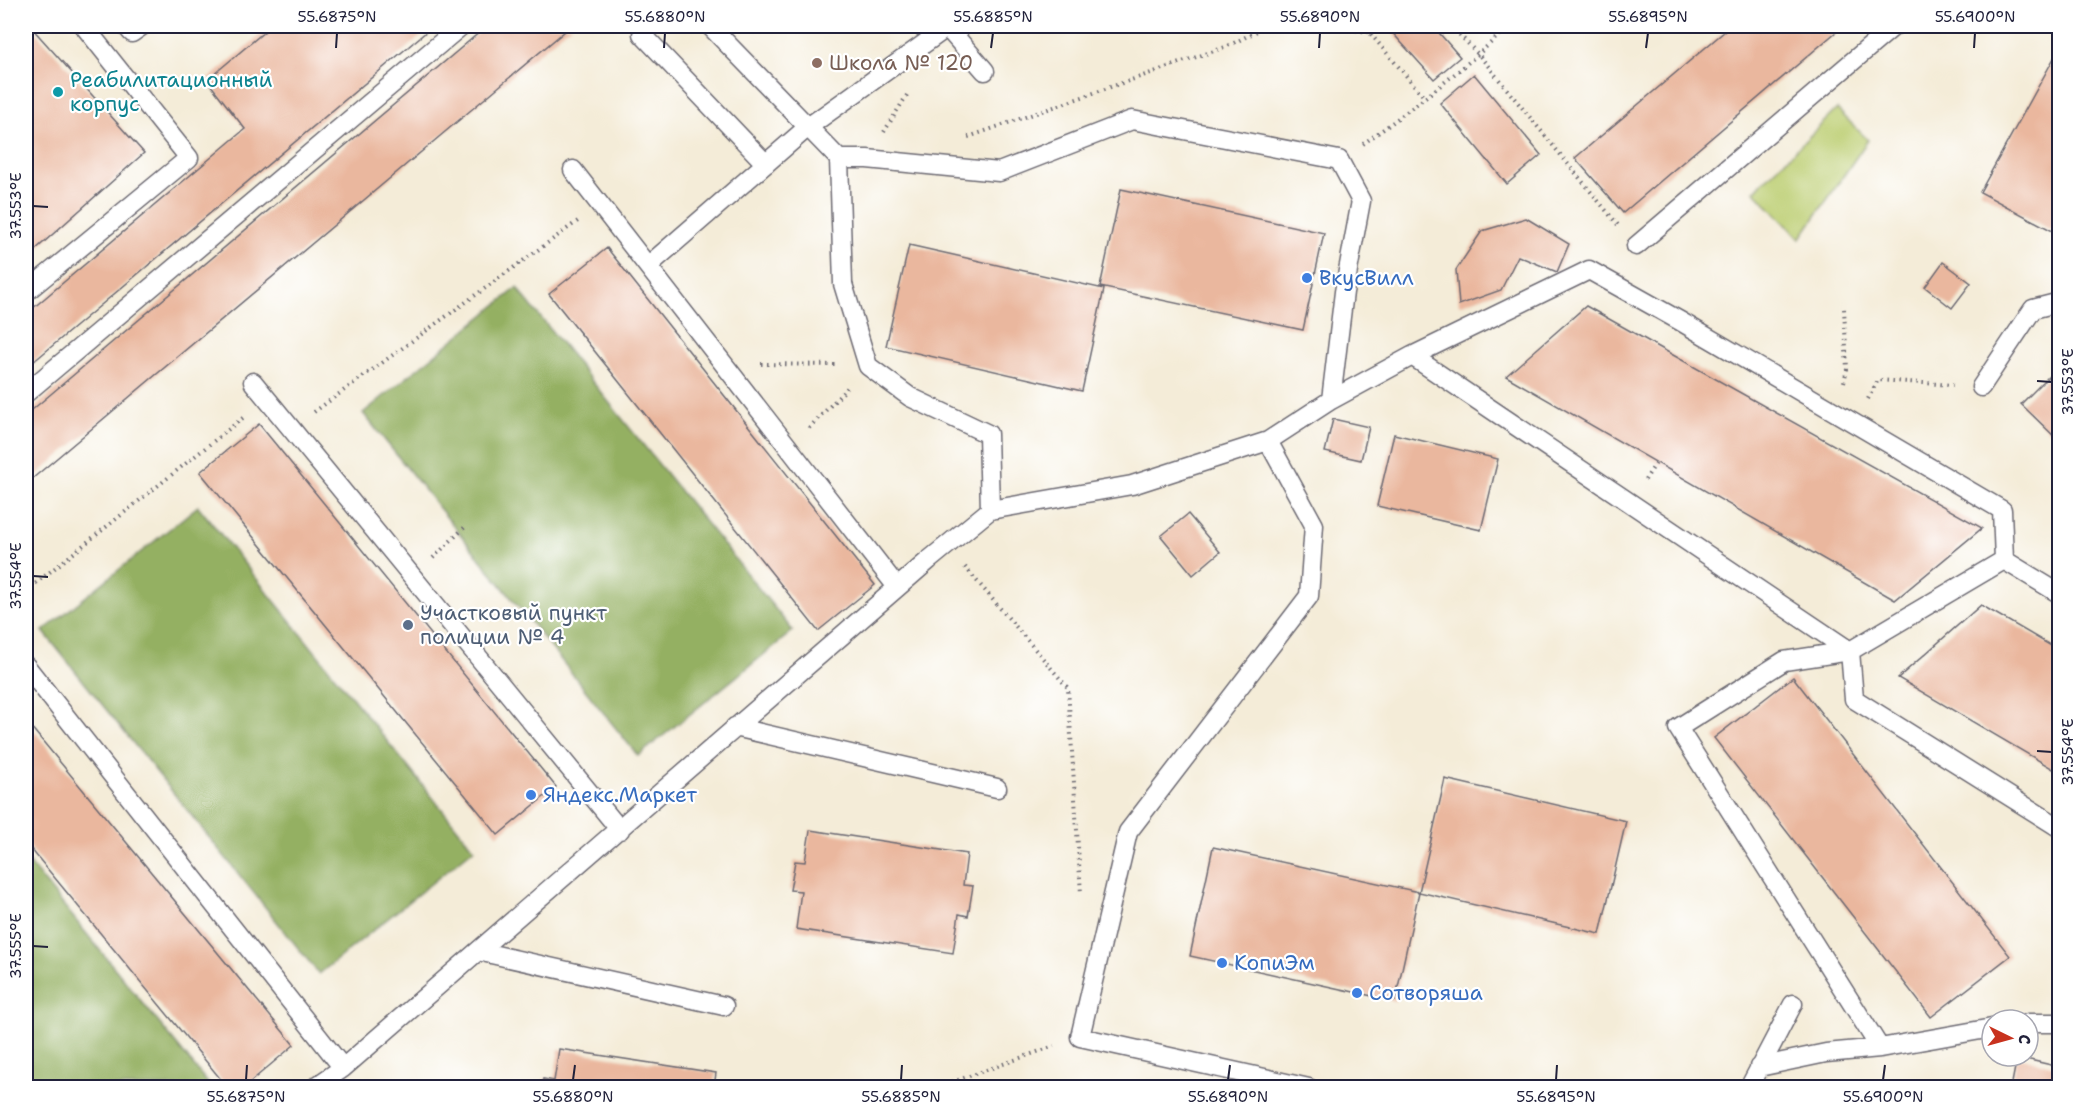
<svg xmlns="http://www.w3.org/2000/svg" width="2085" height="1113" font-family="'Shantell Sans',sans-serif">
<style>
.green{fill:#bbcd70;stroke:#6e7856;stroke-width:1.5}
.forest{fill:#94b062;stroke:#5b694e;stroke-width:1.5}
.building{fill:#eab79e}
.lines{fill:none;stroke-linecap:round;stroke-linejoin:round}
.service-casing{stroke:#6c6972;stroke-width:21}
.path{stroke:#6c6972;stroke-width:4;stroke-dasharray:1.5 4.5;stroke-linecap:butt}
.service{stroke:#fff;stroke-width:18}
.ticks{fill:none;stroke:#22223b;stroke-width:2}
.education-dot{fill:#8d6e63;stroke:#fff;stroke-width:2}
.culture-dot{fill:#0f9aa8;stroke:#fff;stroke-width:2}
.shop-dot{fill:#3f7fe0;stroke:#fff;stroke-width:2}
.service-dot{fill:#5c6f8a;stroke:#fff;stroke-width:2}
.labels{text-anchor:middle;stroke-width:4.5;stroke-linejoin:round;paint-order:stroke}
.education-label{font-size:21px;fill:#785e54;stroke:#fff;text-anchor:start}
.culture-label{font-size:21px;fill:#0d838f;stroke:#fff;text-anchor:start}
.shop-label{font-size:21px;fill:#366cbe;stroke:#fff;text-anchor:start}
.service-label{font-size:21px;fill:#4e5e75;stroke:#fff;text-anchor:start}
.neatline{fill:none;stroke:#22223b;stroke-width:2}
.ticks-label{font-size:15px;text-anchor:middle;fill:#22223b}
</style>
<rect width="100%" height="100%" fill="#fff"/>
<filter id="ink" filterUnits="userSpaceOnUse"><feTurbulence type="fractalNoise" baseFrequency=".0167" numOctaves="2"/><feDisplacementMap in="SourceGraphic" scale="12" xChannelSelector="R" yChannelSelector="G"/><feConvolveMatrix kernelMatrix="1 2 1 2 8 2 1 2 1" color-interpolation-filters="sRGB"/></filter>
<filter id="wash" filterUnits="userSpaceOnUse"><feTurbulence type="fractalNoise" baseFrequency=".008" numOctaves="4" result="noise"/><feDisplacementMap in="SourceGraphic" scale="24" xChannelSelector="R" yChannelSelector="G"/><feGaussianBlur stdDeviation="1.35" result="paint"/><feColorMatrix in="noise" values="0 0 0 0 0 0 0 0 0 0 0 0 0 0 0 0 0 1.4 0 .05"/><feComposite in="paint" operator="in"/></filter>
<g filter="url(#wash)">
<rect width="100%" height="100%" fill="#f4ecd8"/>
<path class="green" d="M 1837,109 L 1868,140 L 1800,239 L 1754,191 Z"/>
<path class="forest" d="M 517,288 L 793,631 L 638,756 L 363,413 Z
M 198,506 L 474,849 L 319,974 L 43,631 Z
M 26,859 L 211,1087 L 26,1087 Z"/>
<g id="blocks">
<path class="building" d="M 271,26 L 433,26 L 26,368 L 26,314 L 245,129 L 207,80 Z
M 487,26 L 571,26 L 26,484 L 26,415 Z
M 1395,26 L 1433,26 L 1460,57 L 1434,79 L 1390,30 Z
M 1731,26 L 1843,26 L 1623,213 L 1575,158 Z
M 31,27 L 144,153 L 26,258 L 26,32 Z
M 2060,47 L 2060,235 L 1980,192 Z
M 1474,74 L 1541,155 L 1507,184 L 1440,103 Z
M 1121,189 L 1324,233 L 1303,330 L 1100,287 Z
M 1526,218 L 1569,244 L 1557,272 L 1518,256 L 1501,290 L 1459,305 L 1456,270 L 1482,231 Z
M 909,245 L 1104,289 L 1082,391 L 886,346 Z
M 607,248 L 875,585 L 818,631 L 549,294 Z
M 1943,262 L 1971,283 L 1952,308 L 1925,287 Z
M 1586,306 L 1664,350 L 1982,528 L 1895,600 L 1506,376 Z
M 2060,365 L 2060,442 L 2021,404 Z
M 1333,419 L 1369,427 L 1361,460 L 1325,452 Z
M 259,424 L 556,787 L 498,835 L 200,472 Z
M 1394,434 L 1498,459 L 1481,530 L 1377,506 Z
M 1188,514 L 1220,552 L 1193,575 L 1161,536 Z
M 1981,605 L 2060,651 L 2060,773 L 1898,678 Z
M 1793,677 L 2010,956 L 1931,1017 L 1714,738 Z
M 26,721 L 294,1045 L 243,1088 L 228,1088 L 26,843 Z
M 1445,779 L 1626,821 L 1600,934 L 1419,892 Z
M 810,830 L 967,854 L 963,885 L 973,886 L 968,916 L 959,914 L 953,953 L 796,929 L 801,891 L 790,890 L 795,861 L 805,862 Z
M 1213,847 L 1419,892 L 1395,1001 L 1190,956 Z
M 559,1049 L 716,1073 L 714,1088 L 542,1088 L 543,1079 L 554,1081 Z
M 2017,1057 L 2060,1067 L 2060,1088 L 2011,1088 Z"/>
</g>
</g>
<g filter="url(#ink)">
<use href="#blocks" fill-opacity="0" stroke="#6c6972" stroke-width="1.5"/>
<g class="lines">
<defs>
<path id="service" d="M 126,26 L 132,33 L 142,26
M 946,26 L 985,71
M 642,34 L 766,164
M 839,159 L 867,159 L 999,172 L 1132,120 L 1339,160 L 1361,201 L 1344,292 L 1331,400
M 573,170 L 897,587
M 1636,246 L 1894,26
M 649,265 L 808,127 L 949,26
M 26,292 L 189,158 L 84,26
M 1412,356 L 1589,270 L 1680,321 L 2002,510 L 2004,560
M 253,382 L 620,830
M 1981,387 L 2033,309 L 2060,302
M 26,393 L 461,26
M 1268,441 L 1314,525 L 1309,596 L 1128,832 L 1080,1037 L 1309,1088
M 990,510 L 1132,485 L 1268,441 L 1331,400 L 1412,356 L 1850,651
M 1850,651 L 1854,699 L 2060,828
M 26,666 L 343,1068
M 735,727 L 997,788
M 478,951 L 724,1006
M 2028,1023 L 2060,1023
M 1880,1048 L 1678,728 L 1784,661 L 1850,651 L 2004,560 L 2060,594
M 1759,1067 L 1826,1053 L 1880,1048 L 1992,1028
M 314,1088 L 343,1068 L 929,560 L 990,510 L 988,434 L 910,397 L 868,366 L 843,284 L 839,159 L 710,26
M 1749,1088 L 1793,1004"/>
</defs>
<use href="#service" class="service-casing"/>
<path class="path" d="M 1326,26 L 1369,32
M 1376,26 L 1369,32 L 1425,98
M 1451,26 L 1479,55 L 1618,225
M 884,132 L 907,95
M 968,137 L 1228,46 L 1267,26
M 1363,144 C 1414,107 1464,69 1509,26
M 761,364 L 838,365
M 1844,382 L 1847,369 L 1844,308
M 1868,399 L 1878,380 L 1953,385
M 314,412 L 578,221
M 809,428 L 849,386
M 1645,480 L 1656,463
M 433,558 L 465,527
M 965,567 L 1068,688 L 1081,894
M 26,591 L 244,417
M 935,1088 L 1054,1046"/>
<use href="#service" class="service"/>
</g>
</g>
<path class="ticks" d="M 336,48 L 337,33M 664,48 L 665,33M 991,48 L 993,33M 1319,48 L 1320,33M 1646,48 L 1648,33M 1974,48 L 1975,33M 33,206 L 48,207M 2037,381 L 2052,382M 33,576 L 48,577M 2037,751 L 2052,752M 33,946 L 48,947M 246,1080 L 247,1065M 573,1080 L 575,1065M 901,1080 L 902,1065M 1228,1080 L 1230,1065M 1556,1080 L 1557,1065M 1883,1080 L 1885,1065"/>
<circle class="education-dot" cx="817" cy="63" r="6"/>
<circle class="culture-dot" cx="58" cy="92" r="6"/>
<g class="shop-dot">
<circle cx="1307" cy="278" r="6"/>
<circle cx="531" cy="795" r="6"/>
<circle cx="1222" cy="963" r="6"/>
<circle cx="1357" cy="993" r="6"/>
</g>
<circle class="service-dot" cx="408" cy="625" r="6"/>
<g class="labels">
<g class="education-label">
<text x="829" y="70">Школа № 120</text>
</g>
<g class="culture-label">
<text x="70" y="87">Реабилитационный<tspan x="70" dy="24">корпус</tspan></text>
</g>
<g class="shop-label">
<text x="1319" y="285">ВкусВилл</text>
<text x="543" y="802">Яндекс.Маркет</text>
<text x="1234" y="970">КопиЭм</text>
<text x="1369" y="1000">Сотворяша</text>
</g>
<g class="service-label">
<text x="420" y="620">Участковый пункт<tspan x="420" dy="24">полиции № 4</tspan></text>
</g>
</g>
<rect width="2085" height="1113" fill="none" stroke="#fff" stroke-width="66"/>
<g transform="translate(2010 1038) rotate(95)"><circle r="28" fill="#ffffff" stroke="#a7a7b1" stroke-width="1.5"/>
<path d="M0-4.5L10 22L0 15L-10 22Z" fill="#c8321e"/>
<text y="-9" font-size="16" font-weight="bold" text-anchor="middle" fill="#22223b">С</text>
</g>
<rect x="33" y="33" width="2019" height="1047" class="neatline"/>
<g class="ticks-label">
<text x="337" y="22">55.6875°N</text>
<text x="665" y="22">55.6880°N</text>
<text x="993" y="22">55.6885°N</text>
<text x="1320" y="22">55.6890°N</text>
<text x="1648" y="22">55.6895°N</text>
<text x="1975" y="22">55.6900°N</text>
<text transform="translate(16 206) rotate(-90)" y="5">37.553°E</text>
<text transform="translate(2068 382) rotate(-90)" y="5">37.553°E</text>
<text transform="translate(16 576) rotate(-90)" y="5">37.554°E</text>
<text transform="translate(2068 752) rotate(-90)" y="5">37.554°E</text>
<text transform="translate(16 946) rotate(-90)" y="5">37.555°E</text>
<text x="246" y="1102">55.6875°N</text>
<text x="573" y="1102">55.6880°N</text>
<text x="901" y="1102">55.6885°N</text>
<text x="1228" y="1102">55.6890°N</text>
<text x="1556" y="1102">55.6895°N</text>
<text x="1883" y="1102">55.6900°N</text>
</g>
</svg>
